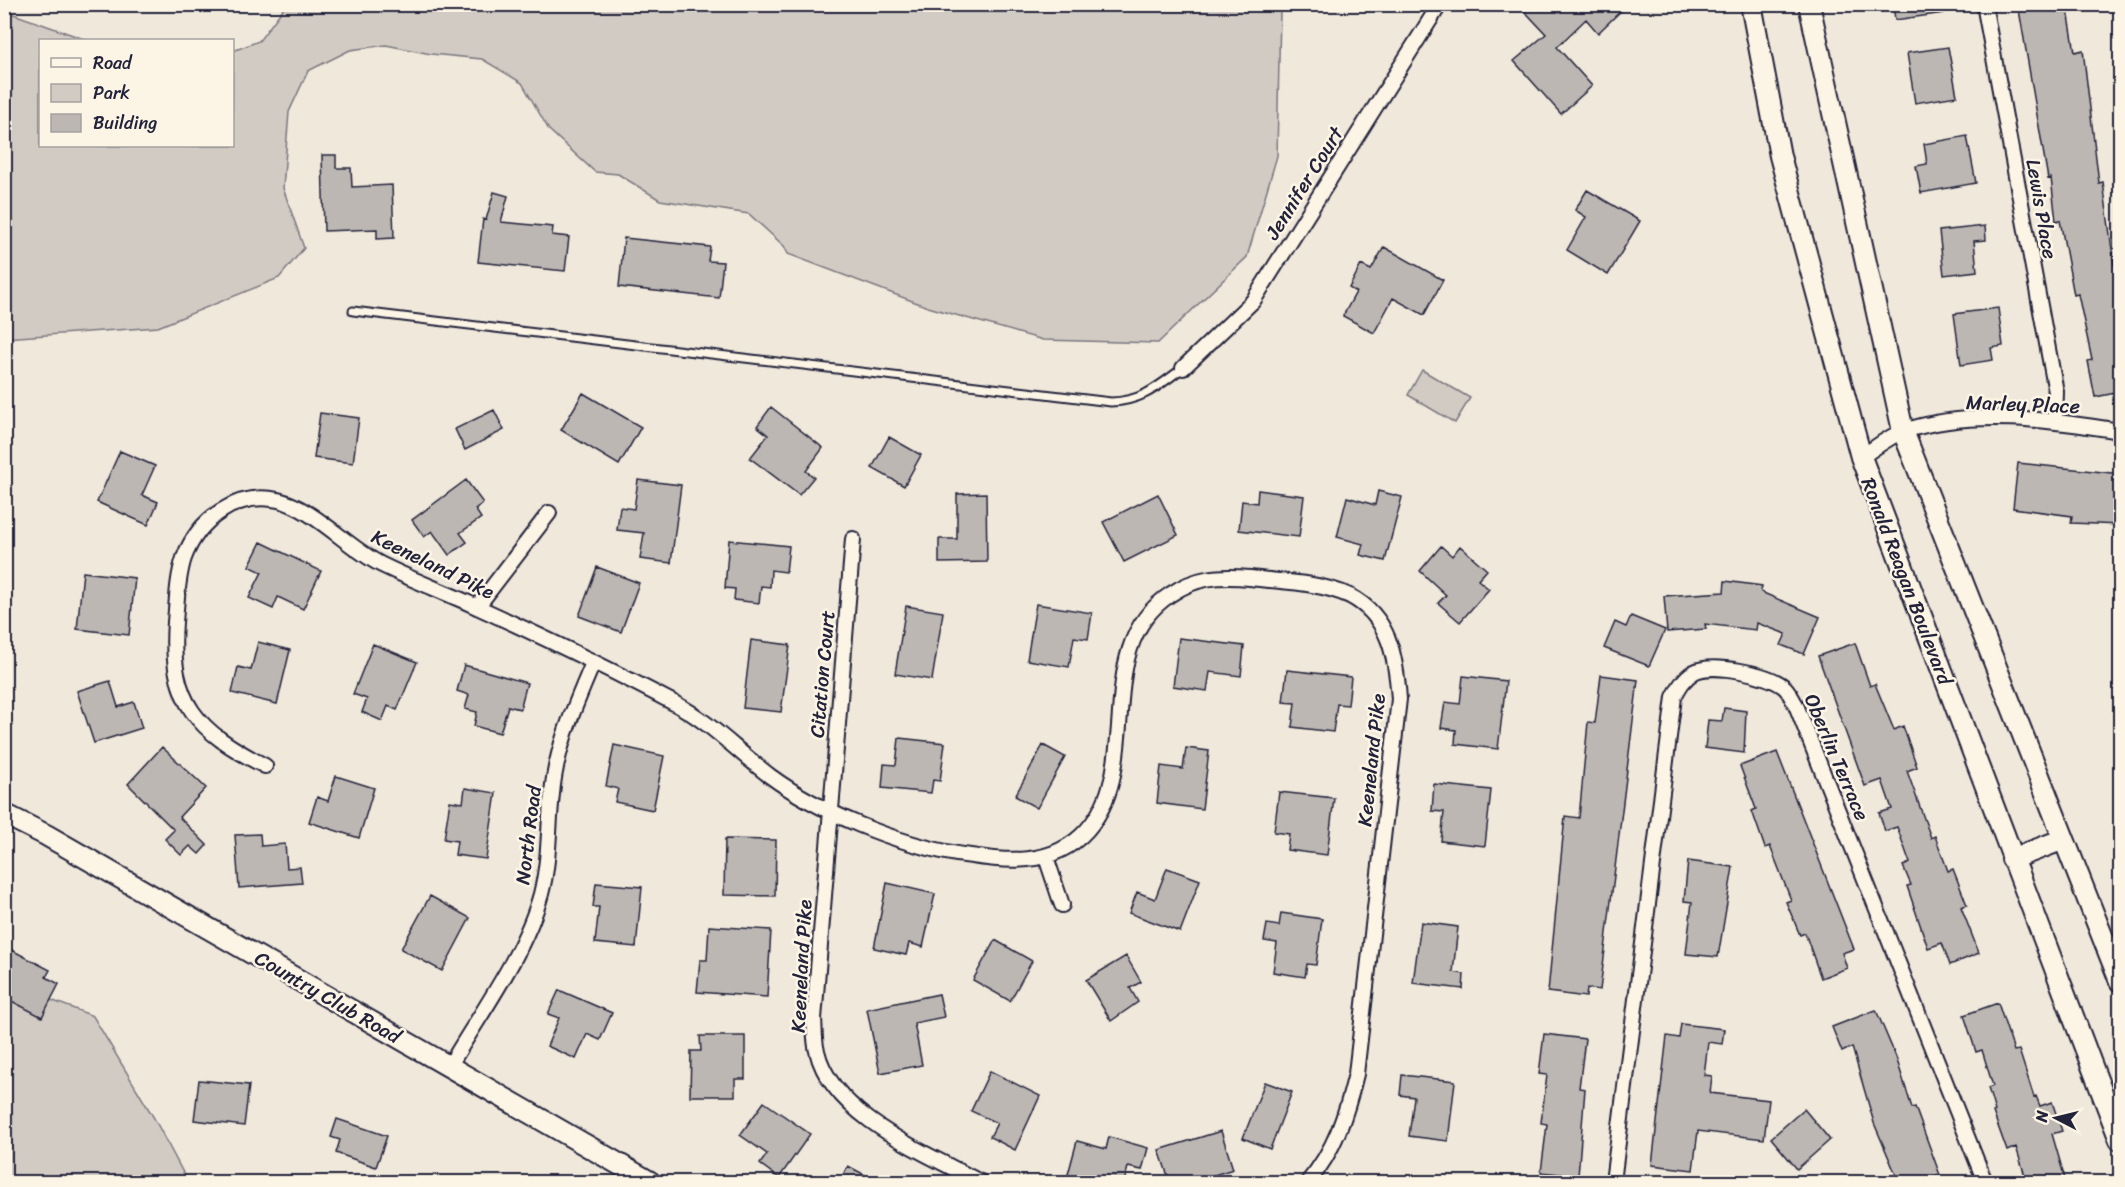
<svg xmlns="http://www.w3.org/2000/svg" width="2125" height="1187" font-family="Sriracha,sans-serif">
<style>
.green{fill:#d1cbc3;stroke:#7a767f;stroke-width:1.5}
.building{fill:#bcb7b3;stroke:#22223b;stroke-width:1.5}
.lines{fill:none;stroke-linecap:round;stroke-linejoin:round}
.lane-casing{stroke:#22223b;stroke-width:11}
.street-casing{stroke:#22223b;stroke-width:18}
.secondary-casing{stroke:#22223b;stroke-width:24}
.lane{stroke:#fcf5e5;stroke-width:7}
.street{stroke:#fcf5e5;stroke-width:14}
.secondary{stroke:#fcf5e5;stroke-width:20}
.labels{text-anchor:middle;stroke-width:5;stroke-linejoin:round;paint-order:stroke}
.street-label{font-size:20px;fill:#22223b;stroke:#fcf5e5}
</style>
<rect width="100%" height="100%" fill="#efe8db"/>
<filter id="ink" filterUnits="userSpaceOnUse"><feTurbulence type="fractalNoise" baseFrequency=".0167" numOctaves="2"/><feDisplacementMap in="SourceGraphic" scale="12" xChannelSelector="R" yChannelSelector="G"/><feConvolveMatrix kernelMatrix="1 2 1 2 8 2 1 2 1" color-interpolation-filters="sRGB"/></filter>
<g filter="url(#ink)">
<path class="green" d="M 286,5 L 1278,5 L 1280,11 L 1277,156 L 1247,257 L 1158,343 L 1043,340 L 928,307 L 788,254 L 784,246 L 749,214 L 660,200 L 618,174 L 595,172 L 549,130 L 522,83 L 482,59 L 431,54 L 386,45 L 350,50 L 308,71 L 289,112 L 283,188 L 304,248 L 279,278 L 158,327 L 5,338 L 5,11 L 87,40 L 40,40 L 40,146 L 232,146 L 233,51 L 259,41 Z
M 1422,370 L 1470,398 L 1455,423 L 1408,395 Z
M 4,982 L 93,1016 L 154,1118 L 188,1182 L 5,1182 Z"/>
<path class="building" d="M 1518,4 L 1628,4 L 1598,33 L 1586,19 L 1557,47 L 1592,86 L 1561,114 L 1514,61 L 1546,34 Z
M 1893,4 L 1944,4 L 1944,13 L 1895,20 Z
M 2018,4 L 2067,4 L 2075,52 L 2083,50 L 2099,183 L 2103,182 L 2114,265 L 2119,264 L 2121,273 L 2121,301 L 2116,302 L 2121,326 L 2121,392 L 2095,397 L 2088,361 L 2092,360 L 2078,294 L 2074,295 L 2060,220 L 2056,221 L 2051,178 L 2048,179 Z
M 1948,47 L 1957,96 L 1915,103 L 1907,53 Z
M 1967,136 L 1976,183 L 1921,193 L 1916,166 L 1927,164 L 1924,144 Z
M 322,155 L 336,155 L 336,168 L 351,168 L 352,187 L 392,185 L 394,238 L 377,239 L 377,229 L 324,231 Z
M 1587,190 L 1640,221 L 1608,275 L 1567,250 L 1586,217 L 1575,210 Z
M 494,192 L 508,196 L 501,222 L 553,227 L 552,235 L 569,237 L 565,271 L 478,262 L 483,219 L 486,220 Z
M 1985,226 L 1986,240 L 1974,241 L 1977,271 L 1944,275 L 1939,231 Z
M 624,238 L 710,247 L 708,261 L 723,262 L 719,298 L 619,287 Z
M 1384,247 L 1443,280 L 1424,315 L 1393,298 L 1374,333 L 1343,316 L 1356,292 L 1349,288 L 1361,265 L 1371,270 Z
M 1998,308 L 2003,346 L 1991,348 L 1993,360 L 1961,365 L 1954,314 Z
M 583,393 L 641,427 L 619,465 L 561,430 Z
M 771,407 L 823,448 L 806,471 L 814,477 L 799,495 L 750,458 L 768,435 L 757,426 Z
M 494,410 L 504,430 L 465,450 L 455,429 Z
M 320,413 L 359,418 L 353,463 L 314,458 Z
M 889,437 L 921,455 L 904,486 L 872,468 Z
M 120,451 L 155,466 L 142,495 L 158,502 L 148,525 L 97,502 Z
M 2018,463 L 2121,474 L 2121,525 L 2071,523 L 2072,516 L 2013,508 Z
M 466,480 L 483,503 L 475,509 L 481,518 L 460,533 L 467,542 L 449,555 L 432,531 L 424,537 L 412,520 Z
M 638,480 L 681,485 L 671,563 L 640,559 L 644,533 L 617,530 L 620,507 L 634,509 Z
M 1258,490 L 1304,496 L 1299,537 L 1239,530 L 1242,501 L 1257,503 Z
M 1378,491 L 1402,497 L 1385,561 L 1360,555 L 1363,544 L 1337,537 L 1347,497 L 1375,505 Z
M 986,493 L 987,562 L 939,563 L 939,539 L 957,539 L 957,494 Z
M 1158,494 L 1178,535 L 1124,562 L 1103,522 Z
M 729,540 L 789,546 L 786,572 L 771,570 L 770,587 L 761,586 L 759,603 L 734,600 L 735,589 L 725,588 Z
M 261,542 L 321,571 L 303,609 L 278,597 L 273,609 L 249,598 L 262,572 L 249,566 Z
M 1441,546 L 1452,556 L 1460,546 L 1487,570 L 1478,580 L 1489,589 L 1460,622 L 1438,603 L 1446,595 L 1420,571 Z
M 597,567 L 639,583 L 621,632 L 579,616 Z
M 83,572 L 135,578 L 129,635 L 77,629 Z
M 1725,581 L 1762,586 L 1761,592 L 1820,617 L 1804,654 L 1781,645 L 1786,634 L 1757,623 L 1756,630 L 1705,624 L 1706,629 L 1667,632 L 1664,596 L 1724,592 Z
M 1036,604 L 1092,613 L 1088,639 L 1074,637 L 1069,667 L 1027,660 Z
M 906,606 L 943,612 L 932,680 L 895,674 Z
M 1631,616 L 1665,630 L 1649,666 L 1604,648 L 1615,622 L 1626,627 Z
M 1179,638 L 1244,646 L 1241,676 L 1210,672 L 1207,691 L 1173,686 Z
M 751,640 L 790,645 L 781,712 L 743,708 Z
M 258,642 L 290,650 L 277,704 L 232,693 L 238,667 L 251,670 Z
M 1855,643 L 1870,686 L 1875,684 L 1894,730 L 1903,726 L 1917,767 L 1907,771 L 1931,838 L 1935,836 L 1948,871 L 1953,869 L 1967,905 L 1961,907 L 1979,953 L 1950,965 L 1942,943 L 1928,948 L 1907,886 L 1911,885 L 1903,866 L 1910,863 L 1897,827 L 1885,831 L 1879,813 L 1892,809 L 1882,780 L 1865,786 L 1818,656 Z
M 373,644 L 417,662 L 397,710 L 388,706 L 382,721 L 362,712 L 367,699 L 353,694 Z
M 464,665 L 527,683 L 520,709 L 508,706 L 500,733 L 474,726 L 477,712 L 465,709 L 469,695 L 457,691 Z
M 1287,670 L 1351,677 L 1348,705 L 1337,704 L 1333,732 L 1292,727 L 1295,703 L 1283,702 Z
M 1601,675 L 1638,680 L 1600,990 L 1587,988 L 1586,997 L 1548,992 L 1565,816 L 1579,818 L 1588,722 L 1595,723 Z
M 1463,676 L 1506,681 L 1498,749 L 1455,744 L 1456,730 L 1441,728 L 1445,702 L 1460,704 Z
M 110,681 L 118,707 L 134,702 L 142,728 L 94,743 L 77,691 Z
M 1724,708 L 1746,711 L 1744,753 L 1705,748 L 1708,720 L 1722,721 Z
M 899,738 L 945,743 L 940,781 L 933,780 L 931,793 L 882,788 L 884,764 L 896,765 Z
M 614,745 L 664,756 L 653,810 L 615,802 L 618,789 L 606,786 Z
M 1043,745 L 1065,757 L 1037,808 L 1015,796 Z
M 162,747 L 206,788 L 179,817 L 207,845 L 199,854 L 190,846 L 181,855 L 165,839 L 174,830 L 128,784 Z
M 1186,748 L 1209,751 L 1202,809 L 1157,803 L 1161,766 L 1183,769 Z
M 1777,752 L 1854,949 L 1842,953 L 1847,968 L 1821,978 L 1805,933 L 1800,935 L 1786,902 L 1791,900 L 1770,846 L 1765,848 L 1752,811 L 1756,809 L 1740,766 Z
M 336,776 L 374,788 L 359,838 L 309,822 L 317,797 L 328,801 Z
M 1434,784 L 1491,790 L 1485,846 L 1441,841 L 1444,812 L 1432,811 Z
M 465,788 L 496,793 L 486,859 L 455,855 L 457,841 L 444,839 L 450,801 L 463,803 Z
M 1279,792 L 1334,798 L 1327,855 L 1287,850 L 1289,834 L 1274,832 Z
M 260,834 L 261,846 L 285,844 L 287,868 L 300,867 L 302,883 L 239,888 L 235,835 Z
M 725,839 L 776,840 L 775,896 L 724,895 Z
M 1688,861 L 1733,867 L 1718,957 L 1686,954 L 1692,902 L 1684,901 Z
M 1167,868 L 1200,880 L 1180,932 L 1129,913 L 1137,892 L 1155,899 Z
M 596,883 L 642,887 L 636,947 L 595,943 L 599,907 L 593,907 Z
M 887,883 L 935,894 L 923,947 L 909,943 L 906,955 L 874,948 Z
M 430,896 L 470,918 L 442,971 L 401,949 Z
M 1281,913 L 1322,919 L 1316,965 L 1307,964 L 1305,977 L 1273,972 L 1277,943 L 1264,941 L 1267,924 L 1279,926 Z
M 1421,922 L 1458,927 L 1453,972 L 1464,974 L 1463,989 L 1413,983 Z
M 709,926 L 771,930 L 767,997 L 697,992 L 700,960 L 707,960 Z
M 995,940 L 1032,961 L 1010,1001 L 973,980 Z
M 4,946 L 50,970 L 46,977 L 59,984 L 42,1017 L 4,997 Z
M 1126,956 L 1141,982 L 1130,988 L 1138,1002 L 1111,1021 L 1086,980 Z
M 559,990 L 612,1013 L 600,1040 L 587,1034 L 576,1059 L 547,1046 L 559,1018 L 548,1014 Z
M 939,994 L 944,1017 L 914,1023 L 922,1065 L 880,1073 L 867,1009 Z
M 1998,1003 L 2014,1051 L 2019,1050 L 2034,1097 L 2036,1096 L 2040,1106 L 2052,1102 L 2062,1131 L 2052,1134 L 2066,1182 L 2027,1182 L 2016,1147 L 2007,1151 L 1993,1112 L 1995,1111 L 1988,1088 L 1993,1086 L 1982,1050 L 1976,1052 L 1964,1015 Z
M 1876,1010 L 1896,1057 L 1912,1108 L 1915,1107 L 1940,1175 L 1931,1178 L 1932,1182 L 1899,1182 L 1874,1123 L 1852,1047 L 1842,1052 L 1832,1027 Z
M 1681,1024 L 1724,1029 L 1722,1044 L 1708,1042 L 1704,1075 L 1712,1076 L 1710,1093 L 1769,1100 L 1764,1139 L 1698,1131 L 1693,1170 L 1652,1165 L 1667,1036 L 1679,1038 Z
M 1544,1034 L 1585,1039 L 1579,1088 L 1585,1089 L 1578,1176 L 1541,1172 L 1547,1124 L 1541,1123 L 1547,1075 L 1539,1074 Z
M 700,1036 L 745,1036 L 745,1079 L 735,1079 L 735,1096 L 690,1096 L 691,1051 L 701,1051 Z
M 990,1071 L 1040,1096 L 1015,1150 L 990,1137 L 997,1123 L 971,1111 Z
M 1402,1075 L 1455,1081 L 1448,1141 L 1409,1136 L 1414,1097 L 1400,1095 Z
M 199,1080 L 249,1085 L 244,1126 L 194,1120 Z
M 1265,1082 L 1292,1092 L 1270,1149 L 1243,1138 Z
M 764,1102 L 810,1134 L 779,1178 L 760,1164 L 767,1154 L 740,1135 Z
M 1804,1109 L 1830,1140 L 1797,1169 L 1771,1138 Z
M 337,1119 L 387,1136 L 376,1167 L 336,1153 L 340,1140 L 331,1137 Z
M 1221,1131 L 1233,1169 L 1205,1178 L 1207,1182 L 1170,1182 L 1159,1150 Z
M 1109,1137 L 1148,1148 L 1142,1170 L 1128,1167 L 1124,1182 L 1083,1182 L 1067,1178 L 1077,1141 L 1106,1149 Z
M 848,1166 L 878,1182 L 839,1182 Z"/>
<g class="lines">
<defs>
<path id="lane" d="M 353,311 L 1111,402 C 1143,401 1158,386 1183,368"/>
<path id="street" d="M 1984,4 L 2056,392 L 2055,421
M 1183,368 L 1253,301 L 1440,4
M 1861,457 C 1874,449 1889,436 1904,431 C 1972,408 2052,420 2120,431
M 853,539 L 814,1019 C 815,1030 814,1041 817,1051 C 832,1116 926,1153 980,1182
M 477,607 L 549,513
M 265,766 C 197,731 169,703 175,622 C 177,601 177,579 184,558 C 198,520 236,491 278,500 C 313,508 347,547 380,564 C 410,579 442,591 473,605 C 541,636 608,668 674,703 C 709,721 738,752 770,776 C 819,812 897,844 957,854 C 1004,861 1052,869 1087,830 C 1146,764 1089,647 1171,594 C 1196,577 1219,575 1250,578 C 1282,582 1320,582 1350,596 C 1390,617 1396,658 1399,699 L 1356,1074 C 1346,1115 1335,1150 1308,1182
M 1046,857 L 1062,905
M 449,1067 C 480,1014 525,953 541,894 C 550,860 548,827 552,794 C 556,747 575,706 593,663
M 1613,1182 L 1674,697 C 1679,687 1684,678 1694,672 C 1712,662 1767,674 1783,686 C 1789,690 1792,699 1796,705 L 1985,1182"/>
<path id="secondary" d="M 1751,4 L 1780,156 L 1861,457 L 2120,1140
M 1809,4 L 1903,431 L 2120,981
M 4,814 L 46,835 L 650,1182
M 2012,859 L 2064,839"/>
</defs>
<use href="#lane" class="lane-casing"/>
<use href="#street" class="street-casing"/>
<use href="#secondary" class="secondary-casing"/>
<use href="#lane" class="lane"/>
<use href="#street" class="street"/>
<use href="#secondary" class="secondary"/>
</g>
</g>
<g class="labels">
<g class="street-label">
<text transform="translate(1304 183) rotate(-58)" y="7">Jennifer Court</text>
<text transform="translate(2042 209) rotate(80)" y="7">Lewis Place</text>
<text transform="translate(2023 404) rotate(2)" y="7">Marley Place</text>
<text transform="translate(433 564) rotate(26)" y="7">Keeneland Pike</text>
<text transform="translate(1907 581) rotate(69)" y="7">Ronald Reagan Boulevard</text>
<text transform="translate(822 674) rotate(-85)" y="7">Citation Court</text>
<text transform="translate(1837 757) rotate(67)" y="7">Oberlin Terrace</text>
<text transform="translate(1371 760) rotate(-84)" y="7">Keeneland Pike</text>
<text transform="translate(528 835) rotate(-83)" y="7">North Road</text>
<text transform="translate(801 966) rotate(-87)" y="7">Keeneland Pike</text>
<text transform="translate(328 997) rotate(30)" y="7">Country Club Road</text>
</g>
</g>
<rect width="2125" height="1187" fill="none" stroke="#fcf5e5" stroke-width="24"/>
<rect x="12" y="12" width="2101" height="1163" fill="none" stroke="#22223b" stroke-width="2" filter="url(#ink)"/>
<rect x="39" y="39" width="195" height="108" fill="#fcf5e5" stroke="#a5a1a1" stroke-width="1.5"/>
<rect x="51" y="58" width="30" height="9" fill="#fcf5e5" stroke="#a5a1a1" stroke-width="1.5"/>
<text x="93" y="69" font-size="18" fill="#22223b">Road</text>
<rect x="51" y="84" width="30" height="18" fill="#d1cbc3" stroke="#a5a1a1" stroke-width="1.5"/>
<text x="93" y="99" font-size="18" fill="#22223b">Park</text>
<rect x="51" y="114" width="30" height="18" fill="#bcb7b3" stroke="#a5a1a1" stroke-width="1.5"/>
<text x="93" y="129" font-size="18" fill="#22223b">Building</text>
<g transform="translate(2056 1118) rotate(277)" stroke="#fcf5e5" stroke-width="4.5" paint-order="stroke">
<path d="M0-4.5L10 22L0 15L-10 22Z" fill="#22223b"/>
<text y="-9" font-size="16" font-weight="bold" text-anchor="middle" fill="#22223b">N</text>
</g>
</svg>
